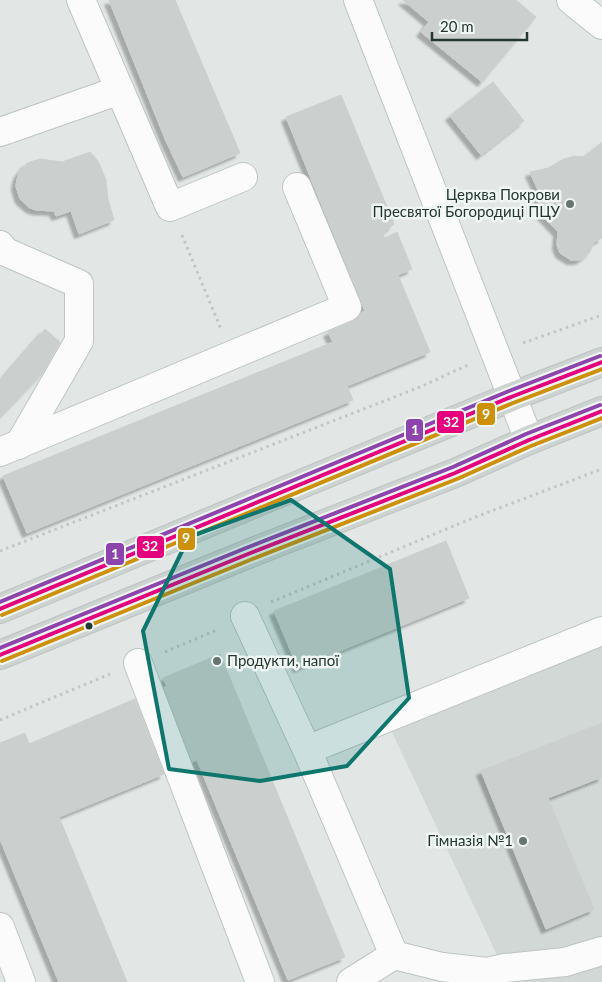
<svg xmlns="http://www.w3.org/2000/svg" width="602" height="982" font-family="Lato,sans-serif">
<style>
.built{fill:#d1d8d5}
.building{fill:#cbd0ce;stroke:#cbd0ce;filter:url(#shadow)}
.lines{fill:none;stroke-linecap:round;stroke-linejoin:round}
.minor-casing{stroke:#bfc4c2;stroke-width:30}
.major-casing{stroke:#bcc3c1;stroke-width:30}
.path{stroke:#c0c7c4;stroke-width:3;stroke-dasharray:2.5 4;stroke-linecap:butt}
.minor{stroke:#fbfbfb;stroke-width:28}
.major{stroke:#cdd3d1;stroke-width:28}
.bus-1-casing{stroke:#f0f6f3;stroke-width:8}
.bus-2-casing{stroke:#f0f6f3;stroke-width:8}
.bus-3-casing{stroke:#f0f6f3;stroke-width:8}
.bus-1{stroke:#e5007d;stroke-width:4}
.bus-2{stroke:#cd900a;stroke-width:4}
.bus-3{stroke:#8e44ad;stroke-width:4}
.marked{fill:#0f766e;fill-opacity:0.2;stroke:#0f766e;stroke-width:4;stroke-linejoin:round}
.poi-dot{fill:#667570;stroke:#f0f6f3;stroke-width:2}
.bus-dot{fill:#233731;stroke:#f0f6f3;stroke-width:2}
.labels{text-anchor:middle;stroke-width:5;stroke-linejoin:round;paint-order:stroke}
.poi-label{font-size:15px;fill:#233731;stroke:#f0f6f3;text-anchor:end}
.line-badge{stroke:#f0f6f3;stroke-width:2}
.badge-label{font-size:14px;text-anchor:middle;font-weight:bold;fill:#fff}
</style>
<defs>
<filter id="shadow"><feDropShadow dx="-4.5" dy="4.5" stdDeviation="1" flood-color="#0004"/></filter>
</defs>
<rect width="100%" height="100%" fill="#e2e7e5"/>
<path class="built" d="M 602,643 L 602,982 L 513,982 L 497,955 L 389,726 Z"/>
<path class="building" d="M 109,0 L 175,0 L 240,153 L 183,177 L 166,141 Z
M 403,0 L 516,0 L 536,17 L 482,82 L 421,32 L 429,22 Z
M 493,82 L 524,121 L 481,155 L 450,116 Z
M 341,95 L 394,224 L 382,234 L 385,238 L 397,232 L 412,269 L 398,275 L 430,352 L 347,386 L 353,400 L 27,533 L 3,476 L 333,342 L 328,332 L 353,321 L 359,317 L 361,313 L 365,311 L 286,117 Z
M 602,142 L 602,238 L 594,242 L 590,252 L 583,258 L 579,260 L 571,260 L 560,253 L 557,245 L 558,232 L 542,215 L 538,201 L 538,190 L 530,172 L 548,168 L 564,159 L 574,156 L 584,157 Z
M 90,152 L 98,161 L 106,180 L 108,199 L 114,220 L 79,234 L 71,211 L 56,216 L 54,211 L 36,210 L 30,208 L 20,199 L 16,186 L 17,179 L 19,173 L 27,163 L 40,159 L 62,162 Z
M 45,329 L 60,342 L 42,374 L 0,417 L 0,381 Z
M 446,541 L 469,598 L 298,668 L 274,611 Z
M 220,654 L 345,957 L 288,980 L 197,760 L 192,762 L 164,687 L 167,686 L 163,678 Z
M 135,699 L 164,774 L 59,817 L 127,982 L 59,982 L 0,839 L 0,743 L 25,733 L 29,744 Z
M 602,723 L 602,777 L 548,798 L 594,909 L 546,929 L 481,771 Z"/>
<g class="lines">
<defs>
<path id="minor" d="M 81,0 L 170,207 L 243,177
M 358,0 L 529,440
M 571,0 L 602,25
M 0,132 L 120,90
M 0,245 L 6,252 L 79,284 L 79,341 L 19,445
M 0,452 L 347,307 L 297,187
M 245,616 L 307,750 L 394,955
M 138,663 L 260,982
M 307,750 L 602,631
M 0,927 L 21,982
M 351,982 L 394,955 L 442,967 L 487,972 L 505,968 L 565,962 L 602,951"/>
<path id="major" d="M 0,609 L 511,397 L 602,362
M 0,655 L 248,554 L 455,473 L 529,440 L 602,411"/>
</defs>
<use href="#minor" class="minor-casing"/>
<use href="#major" class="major-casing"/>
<path class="path" d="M 182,235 L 221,329
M 523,343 L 602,315
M 0,551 L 420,387 L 468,365
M 271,602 L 473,518 L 602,469
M 165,652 L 219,629
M 0,720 L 110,674"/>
<use href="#minor" class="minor"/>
<use href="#major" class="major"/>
<defs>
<path id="bus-1" d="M 0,609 L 511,397 L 602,362
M 0,655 L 248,554 L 455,473 L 529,440 L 602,411"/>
<path id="bus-2" d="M 2,615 L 513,403 L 602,369
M 2,661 L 250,560 L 457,479 L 531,446 L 602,418"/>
<path id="bus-3" d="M 0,602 L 509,391 L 600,356
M 0,648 L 246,548 L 453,467 L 526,434 L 600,405"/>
</defs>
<use href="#bus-1" class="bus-1-casing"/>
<use href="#bus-2" class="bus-2-casing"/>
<use href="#bus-3" class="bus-3-casing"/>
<use href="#bus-1" class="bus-1"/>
<use href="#bus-2" class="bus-2"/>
<use href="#bus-3" class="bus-3"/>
</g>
<path class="marked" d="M 291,500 L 390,569 L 409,698 L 347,766 L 260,781 L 169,769 L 143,631 L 189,537 Z"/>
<g class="poi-dot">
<circle cx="570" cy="204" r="5"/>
<circle cx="217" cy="661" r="5"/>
<circle cx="523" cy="841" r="5"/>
</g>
<circle class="bus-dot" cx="89" cy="626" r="4.5"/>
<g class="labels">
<g class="poi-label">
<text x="560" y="200">Церква Покрови<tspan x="560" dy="17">Пресвятої Богородиці ПЦУ</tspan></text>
<text x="227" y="666" text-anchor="start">Продукти, напої</text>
<text x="513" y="846">Гімназія №1</text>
</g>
</g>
<g class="line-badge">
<rect x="476" y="402" width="20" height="24" rx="5" fill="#cd900a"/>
<rect x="436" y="410" width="29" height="24" rx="5" fill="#e5007d"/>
<rect x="405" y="418" width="19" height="24" rx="5" fill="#8e44ad"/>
<rect x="177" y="527" width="19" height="24" rx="5" fill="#cd900a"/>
<rect x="136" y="535" width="29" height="24" rx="5" fill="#e5007d"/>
<rect x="105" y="542" width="20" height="24" rx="5" fill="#8e44ad"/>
</g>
<g class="badge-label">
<text x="486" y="419">9</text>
<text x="451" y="427">32</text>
<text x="415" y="435">1</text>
<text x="186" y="543">9</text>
<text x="150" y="551">32</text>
<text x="115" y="559">1</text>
</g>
<path d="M432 32v8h95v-8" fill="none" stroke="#233731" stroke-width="2.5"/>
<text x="440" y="32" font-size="15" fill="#233731" stroke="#f0f6f3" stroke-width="4" paint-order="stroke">20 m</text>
</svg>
